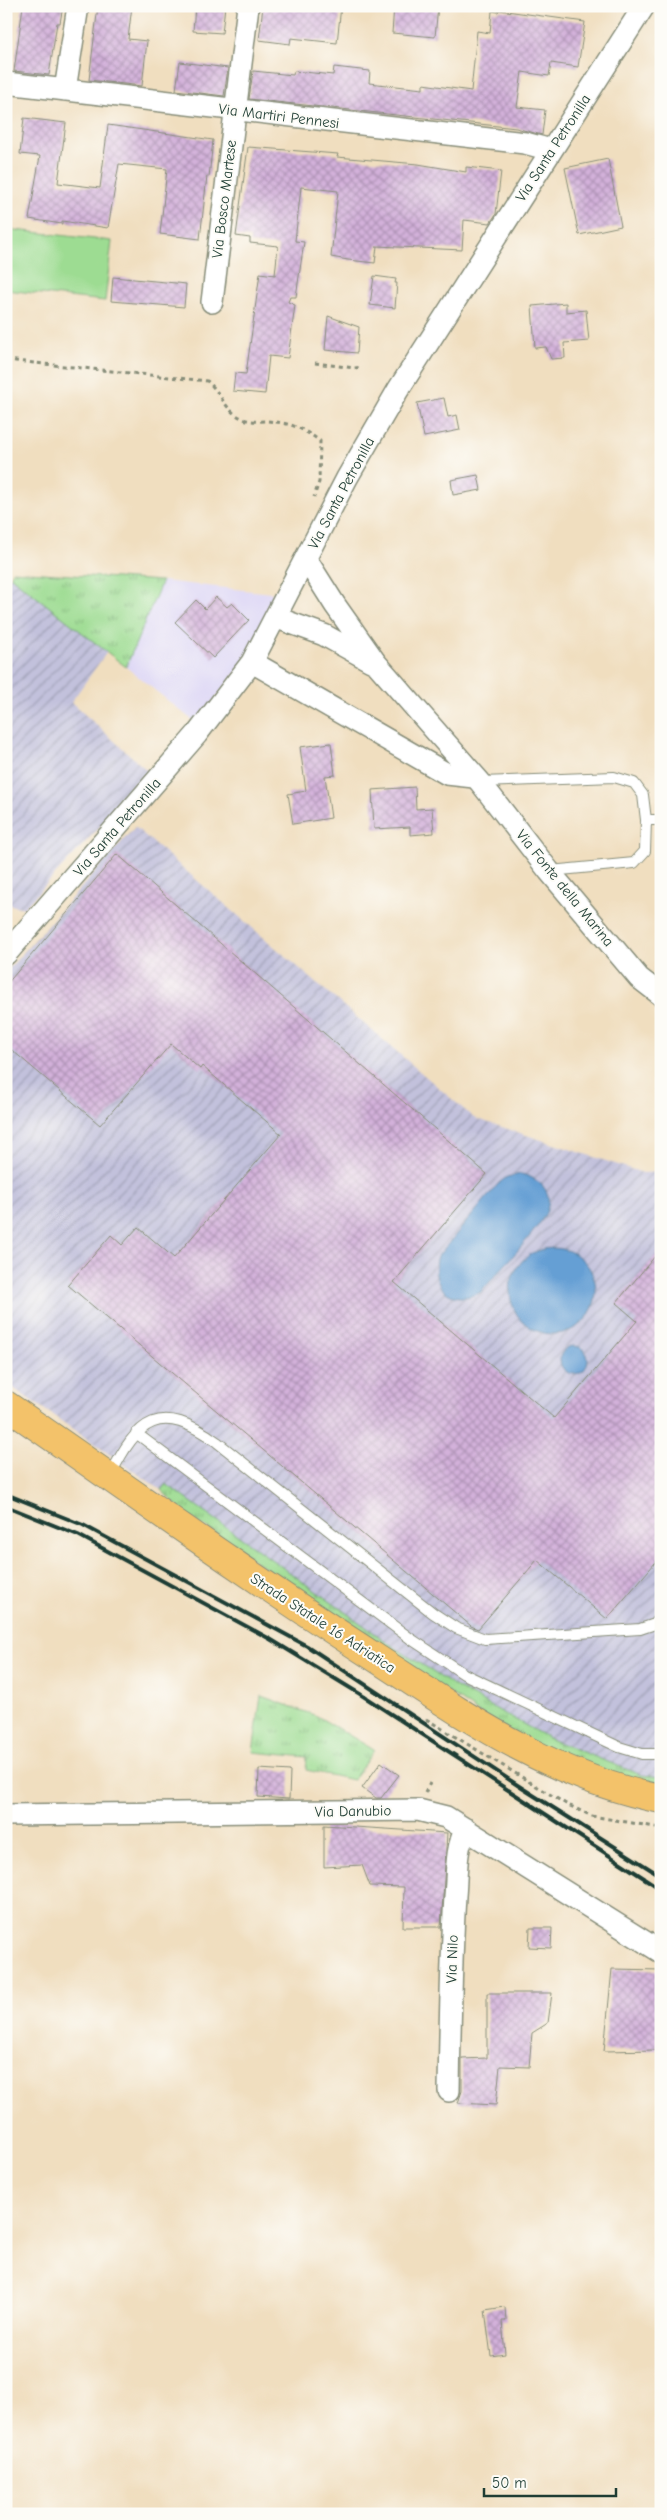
<svg xmlns="http://www.w3.org/2000/svg" width="667" height="2520" font-family="'Comic Neue',sans-serif">
<style>
.built{fill:#dcd5f6}
.industrial{fill:url(#industrial-furrows)}
.grass{fill:url(#grass-tufts);stroke:#5e8c63}
.pitch{fill:#9ddc92;stroke:#5e8c63}
.water{fill:#659fd4;stroke:#426e84}
.building{fill:url(#building-cross-hatch)}
.lines{fill:none;stroke-linecap:round;stroke-linejoin:round}
.service-casing{stroke:#888e7a;stroke-width:12}
.minor-casing{stroke:#888e7a;stroke-width:24}
.primary-casing{stroke:#888e7a;stroke-width:30}
.path{stroke:#888e7a;stroke-width:3;stroke-dasharray:4 4;stroke-linecap:butt}
.service{stroke:#fff;stroke-width:10}
.minor{stroke:#fff;stroke-width:21}
.primary{stroke:#f3c26a;stroke-width:28}
.rail{stroke:#1f3d34;stroke-width:4}
.labels{text-anchor:middle;stroke-width:4;stroke-linejoin:round;paint-order:stroke}
.street-label{font-size:15px;fill:#1f3d34;stroke:#fdfcf7}
</style>
<defs>
<pattern id="industrial-furrows" width="10" height="10" patternUnits="userSpaceOnUse" patternTransform="scale(1.25)"><rect width="10" height="10" fill="#c2c1dc"/><path d="M-1 1l2-2M0 10L10 0M9 11l2-2" fill="none" stroke="#9d9eb3"/></pattern>
<pattern id="grass-tufts" width="24" height="20" patternUnits="userSpaceOnUse" patternTransform="scale(1.25)"><rect width="24" height="20" fill="#9ddc92"/><path d="M3 7l-1-3M5 7V3M7 7l1-3M15 17l-1-3M17 17v-4M19 17l1-3" fill="none" stroke="#7fb478"/></pattern>
<pattern id="building-cross-hatch" width="8" height="8" patternUnits="userSpaceOnUse" patternTransform="scale(1.25)"><rect width="8" height="8" fill="#d3b1da"/><path d="M0 0l8 8M0 8l8-8" fill="none" stroke="#ab91b2"/></pattern>
</defs>
<rect width="100%" height="100%" fill="#fdfcf7"/>
<filter id="ink" filterUnits="userSpaceOnUse"><feTurbulence type="fractalNoise" baseFrequency=".02" numOctaves="2"/><feDisplacementMap in="SourceGraphic" scale="10" xChannelSelector="R" yChannelSelector="G"/><feConvolveMatrix kernelMatrix="1 2 1 2 8 2 1 2 1" color-interpolation-filters="sRGB"/></filter>
<filter id="wash" filterUnits="userSpaceOnUse"><feTurbulence type="fractalNoise" baseFrequency=".0096" numOctaves="4" result="noise"/><feDisplacementMap in="SourceGraphic" scale="20" xChannelSelector="R" yChannelSelector="G"/><feGaussianBlur stdDeviation="1.12" result="paint"/><feColorMatrix in="noise" values="0 0 0 0 0 0 0 0 0 0 0 0 0 0 0 0 0 1.4 0 .05"/><feComposite in="paint" operator="in"/></filter>
<g filter="url(#wash)">
<rect width="100%" height="100%" fill="#f0debf"/>
<path class="built" d="M 162,581 L 280,594 L 240,668 L 196,723 L 126,667 Z"/>
<path class="industrial" d="M 6,576 L 11,577 L 107,652 L 71,702 L 150,773 L 24,908 L 6,904 Z
M 135,827 L 474,1118 L 643,1173 L 661,1172 L 661,1777 L 641,1775 L 549,1739 L 402,1656 L 6,1383 L 6,972 Z"/>
<path class="grass" d="M 12,571 L 162,581 L 126,667 L 11,577 Z
M 166,1484 L 394,1647 L 453,1685 L 550,1739 L 641,1775 L 661,1777 L 661,1793 L 517,1739 L 186,1514 L 161,1490 Z
M 261,1696 L 317,1716 L 374,1750 L 353,1780 L 306,1770 L 307,1757 L 253,1752 Z"/>
<path class="pitch" d="M 6,229 L 112,241 L 105,301 L 6,290 Z"/>
<path class="water" d="M 521,1174 C 538,1178 553,1190 547,1210 C 541,1228 495,1275 481,1292 C 452,1307 428,1287 438,1256 L 499,1183 L 507,1177 Z
M510 1291a43 43 0 1 1 86 0a43 43 0 1 1-86 0Z
M560 1360a14 14 0 1 1 28 0a14 14 0 1 1-28 0Z"/>
<g id="blocks">
<path class="building" d="M 23,6 L 63,6 L 60,23 L 57,23 L 49,75 L 14,71 Z
M 98,6 L 132,6 L 128,39 L 147,41 L 142,86 L 89,80 Z
M 195,6 L 225,6 L 222,33 L 193,31 Z
M 263,6 L 341,6 L 337,43 L 291,38 L 290,44 L 259,40 Z
M 394,6 L 438,6 L 435,37 L 392,33 Z
M 499,10 L 585,22 L 578,67 L 551,63 L 549,76 L 522,72 L 517,107 L 545,110 L 542,135 L 516,128 L 249,99 L 253,71 L 293,75 L 294,71 L 333,75 L 334,67 L 370,71 L 369,83 L 423,89 L 423,84 L 471,91 L 477,31 L 490,33 L 492,11 L 498,12 Z
M 180,62 L 228,68 L 224,96 L 176,90 Z
M 24,118 L 66,123 L 58,183 L 100,188 L 108,125 L 213,140 L 209,177 L 207,176 L 200,239 L 160,234 L 167,169 L 119,164 L 108,228 L 62,221 L 62,224 L 29,219 L 40,156 L 20,154 Z
M 248,147 L 338,154 L 337,157 L 418,164 L 466,172 L 466,167 L 501,171 L 496,214 L 490,223 L 464,220 L 462,250 L 377,246 L 375,263 L 348,260 L 331,257 L 338,191 L 301,187 L 295,241 L 304,242 L 296,297 L 290,297 L 288,302 L 295,305 L 288,358 L 269,356 L 265,394 L 233,391 L 235,373 L 246,374 L 260,273 L 275,275 L 278,246 L 250,243 L 250,238 L 236,236 Z
M 608,159 L 621,226 L 579,235 L 565,168 Z
M 374,276 L 396,279 L 395,283 L 397,283 L 395,308 L 370,305 Z
M 113,277 L 186,284 L 184,307 L 111,301 Z
M 566,303 L 566,312 L 586,310 L 589,341 L 564,343 L 565,358 L 551,359 L 546,347 L 535,348 L 532,306 Z
M 328,316 L 359,327 L 357,353 L 325,350 Z
M 444,398 L 448,417 L 457,415 L 460,430 L 424,437 L 417,403 Z
M 478,475 L 481,490 L 453,495 L 451,480 Z
M 216,597 L 227,607 L 232,603 L 249,620 L 213,658 L 175,622 L 196,600 L 205,609 Z
M 331,743 L 335,775 L 325,776 L 331,818 L 293,824 L 288,794 L 306,791 L 300,747 Z
M 415,787 L 416,809 L 432,808 L 434,833 L 410,835 L 410,827 L 374,829 L 372,790 Z
M 117,854 L 487,1174 L 394,1282 L 554,1418 L 637,1321 L 616,1303 L 661,1249 L 661,1556 L 607,1619 L 537,1560 L 478,1629 L 471,1626 L 68,1285 L 111,1235 L 122,1245 L 138,1227 L 174,1258 L 281,1134 L 202,1066 L 200,1069 L 171,1044 L 100,1125 L 6,1045 L 6,985 Z
M 381,1762 L 399,1775 L 381,1798 L 376,1798 L 362,1788 Z
M 259,1769 L 290,1771 L 289,1799 L 258,1797 Z
M 324,1825 L 447,1833 L 441,1927 L 403,1927 L 404,1887 L 370,1886 L 362,1865 L 324,1867 Z
M 530,1928 L 552,1928 L 551,1948 L 529,1947 Z
M 612,1969 L 661,1970 L 657,2050 L 604,2051 Z
M 487,1993 L 552,1993 L 548,2023 L 532,2033 L 529,2067 L 500,2066 L 496,2105 L 458,2103 L 462,2091 L 462,2059 L 487,2058 Z
M 505,2307 L 506,2321 L 502,2321 L 505,2354 L 491,2356 L 485,2310 Z"/>
</g>
</g>
<g filter="url(#ink)">
<use href="#blocks" fill-opacity="0" stroke="#888e7a" stroke-width="1"/>
<g class="lines">
<defs>
<path id="service" d="M 482,782 L 614,777 L 634,783 L 643,795 L 646,820 L 645,851 L 634,863 L 550,871
M 646,820 L 661,820
M 136,1433 L 411,1639 L 464,1674 L 619,1747 L 642,1754 L 661,1754
M 110,1476 C 138,1419 160,1401 217,1442 L 433,1613 L 456,1628 L 485,1639 L 640,1629 L 655,1624 L 661,1616"/>
<path id="minor" d="M 6,83 L 525,143 L 551,150
M 65,90 L 78,6
M 212,302 L 248,6
M 306,559 L 335,605 L 376,663 L 480,782 L 549,871 L 639,978 L 661,995
M 277,618 L 324,635 L 371,661
M 252,662 L 447,774 L 474,777
M 6,954 L 197,734 L 252,662 L 347,478 L 398,390 L 644,6
M 6,1815 L 418,1810 L 446,1817 L 661,1952
M 449,2091 C 450,2026 451,1961 455,1896 C 457,1875 455,1848 466,1829"/>
<path id="primary" d="M 6,1405 C 129,1490 250,1577 376,1658 C 465,1716 554,1778 661,1799"/>
</defs>
<use href="#service" class="service-casing"/>
<use href="#minor" class="minor-casing"/>
<use href="#primary" class="primary-casing"/>
<path class="path" d="M 6,360 L 207,381 C 221,392 225,412 244,419 C 250,422 260,421 267,421 C 291,423 300,427 320,441 L 319,482 L 314,497
M 315,363 L 354,368 L 362,367
M 426,1719 L 566,1804 L 592,1816 L 661,1828
M 425,1793 L 430,1783"/>
<use href="#service" class="service"/>
<use href="#minor" class="minor"/>
<use href="#primary" class="primary"/>
<path class="rail" d="M 6,1494 L 83,1525 L 307,1646 L 522,1788 L 661,1876
M 6,1506 L 78,1535 L 270,1639 L 360,1694 L 661,1889"/>
</g>
</g>
<g class="labels">
<g class="street-label">
<text transform="translate(279 116) rotate(7)" y="5">Via Martiri Pennesi</text>
<text transform="translate(553 148) rotate(-57)" y="5">Via Santa Petronilla</text>
<text transform="translate(224 199) rotate(-83)" y="5">Via Bosco Martese</text>
<text transform="translate(341 493) rotate(-62)" y="5">Via Santa Petronilla</text>
<text transform="translate(117 827) rotate(-49)" y="5">Via Santa Petronilla</text>
<text transform="translate(565 888) rotate(51)" y="5">Via Fonte della Marina</text>
<text transform="translate(323 1623) rotate(33)" y="5">Strada Statale 16 Adriatica</text>
<text transform="translate(353 1811) rotate(-1)" y="5">Via Danubio</text>
<text transform="translate(452 1959) rotate(-88)" y="5">Via Nilo</text>
</g>
</g>
<rect width="667" height="2520" fill="none" stroke="#fdfcf7" stroke-width="25"/>
<path d="M484 2488v8h132v-8" fill="none" stroke="#1f3d34" stroke-width="2.5"/>
<text x="492" y="2488" font-size="15" fill="#1f3d34" stroke="#fdfcf7" stroke-width="4" paint-order="stroke">50 m</text>
</svg>
